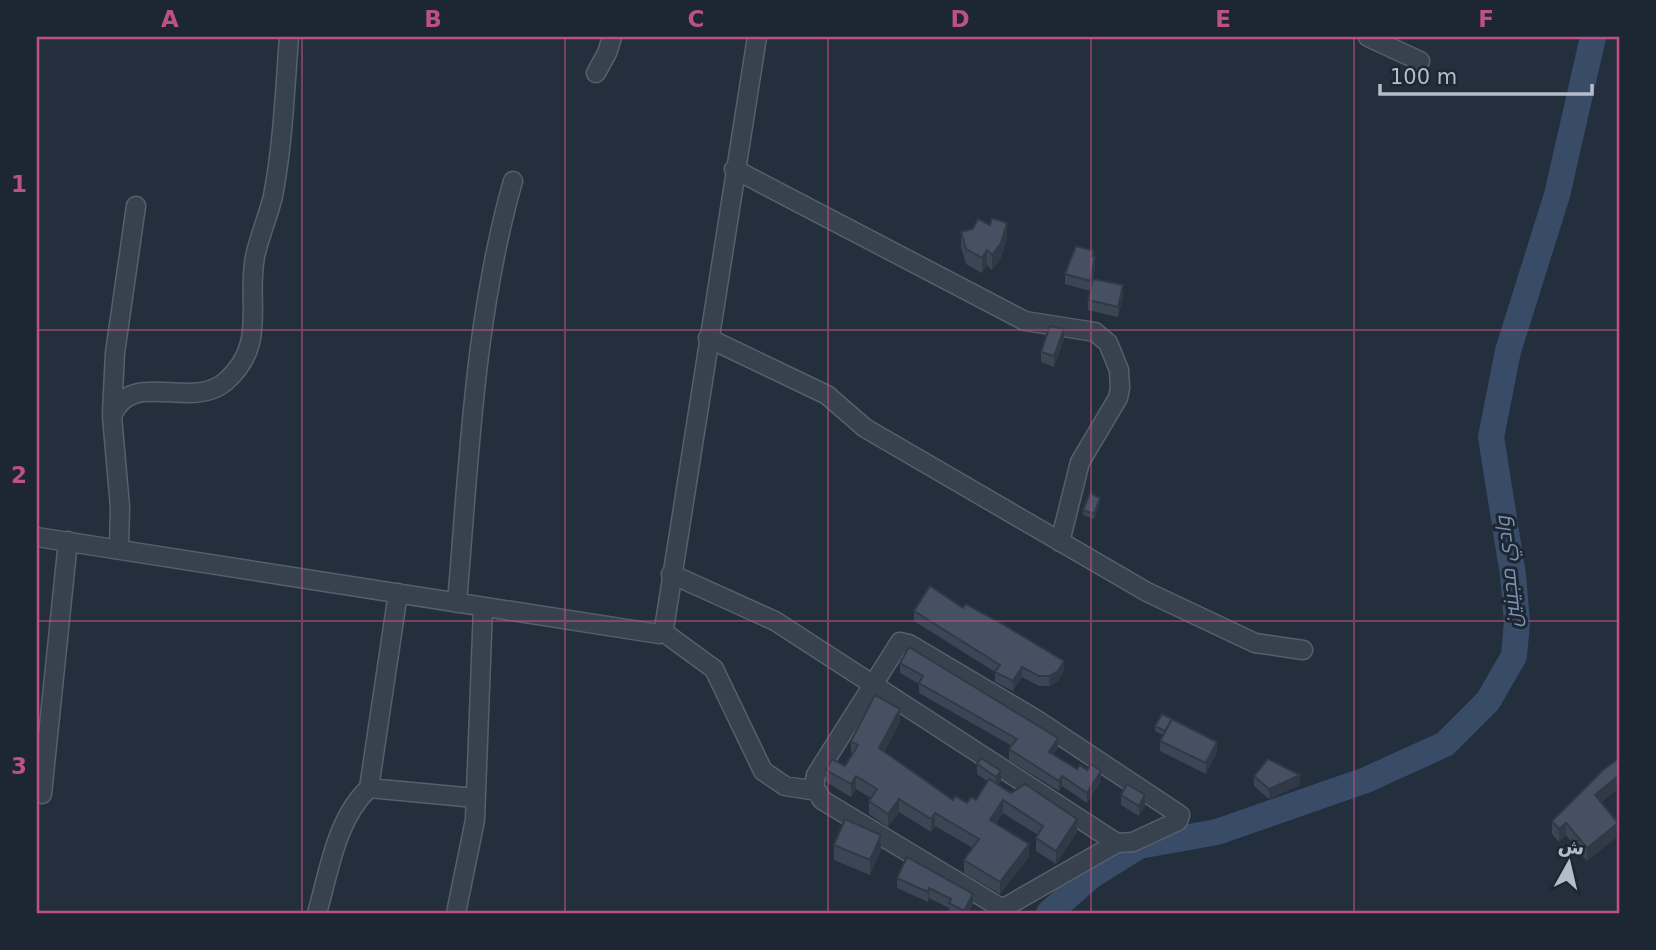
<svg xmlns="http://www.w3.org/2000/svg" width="1656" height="950" font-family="'DejaVu Sans',Cairo,sans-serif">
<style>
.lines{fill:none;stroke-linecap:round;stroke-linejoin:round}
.river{stroke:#394c67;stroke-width:26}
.minor-casing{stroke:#565f6c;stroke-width:21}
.minor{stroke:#38414e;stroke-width:18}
.wall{fill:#3b4654}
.shaded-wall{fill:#303945}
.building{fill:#455162;stroke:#303945;stroke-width:2}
.grid{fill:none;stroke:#bd5182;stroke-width:2;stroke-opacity:0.55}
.labels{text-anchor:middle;stroke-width:6;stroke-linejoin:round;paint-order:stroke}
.water-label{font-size:21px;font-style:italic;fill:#7c92b1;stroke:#1d2633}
.neatline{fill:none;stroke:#bd5182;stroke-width:2.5}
.grid-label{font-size:23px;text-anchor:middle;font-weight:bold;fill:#bd5182}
</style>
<rect width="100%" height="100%" fill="#242f3e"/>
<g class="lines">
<path class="river" d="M 1049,913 L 1091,876 L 1139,846 L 1217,832 L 1366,780 L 1445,744 L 1488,701 L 1514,656 L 1517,622 L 1513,575 L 1491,437 L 1508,351 L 1557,195 L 1593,37"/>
<defs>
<path id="minor" d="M 1368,37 L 1420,61
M 596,73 L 607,53 L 612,37
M 734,169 L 1025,321 L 1095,332 L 1108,343 L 1119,370 L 1120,388 L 1118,398 L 1080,462 L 1060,542
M 708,338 L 827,395 L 865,428 L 1147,592 L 1255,643 L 1303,650
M 112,412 L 115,353 L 136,206
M 37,537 L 659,634 L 664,629 L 757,37
M 119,548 L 120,507 L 112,416 C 131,368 190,411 225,382 C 268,345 246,303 255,257 C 259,237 268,217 273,196 C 283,144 285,89 289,37
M 671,574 L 775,621 L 1117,843 L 995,913
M 457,603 C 469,462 474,318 513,181
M 662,631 L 714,669 L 763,771 L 785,786 L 817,791
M 369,788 L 475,798
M 42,794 L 68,541
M 1001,908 L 822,800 L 814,786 L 816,775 L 900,642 L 909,644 L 1037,720 L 1180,815 L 1178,821 L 1133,842 L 1117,843
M 317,913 C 329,872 336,819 369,788 L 398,593
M 456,913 L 475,820 L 483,607"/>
</defs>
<use href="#minor" class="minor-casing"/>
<use href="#minor" class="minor"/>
</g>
<path class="wall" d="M 961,232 L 1007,238 L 1001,258 L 992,270 L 987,265 L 982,273 L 966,264 L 961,247 Z
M 1094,257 L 1095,267 L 1091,287 L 1123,296 L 1118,317 L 1088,310 L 1088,300 L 1090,291 L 1065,284 L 1065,274 Z
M 1064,339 L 1054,367 L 1041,362 L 1041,352 Z
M 1100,503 L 1094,519 L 1083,515 L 1083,510 Z
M 914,611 L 1064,671 L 1058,681 L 1049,686 L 1039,686 L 1022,677 L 1013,691 L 995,682 L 995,672 L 914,621 Z
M 900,663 L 1058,748 L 1053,755 L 1077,769 L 1101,781 L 1087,803 L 1062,786 L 1059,791 L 1009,760 L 1009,749 L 1012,746 L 919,693 L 919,684 L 900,673 Z
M 900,722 L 884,752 L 953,800 L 967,803 L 976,800 L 987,781 L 977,774 L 977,764 L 981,758 L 1001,781 L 998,784 L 1077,832 L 1056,864 L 1036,851 L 1036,838 L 1038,835 L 1003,813 L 996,824 L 1029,857 L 1000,894 L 964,873 L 964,860 L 973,848 L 935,826 L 931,832 L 899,812 L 888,827 L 869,814 L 869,801 L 871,798 L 856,789 L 851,797 L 826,782 L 826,770 L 845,766 L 852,755 L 851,754 L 851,741 Z
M 1155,726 L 1217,752 L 1206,774 L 1160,751 L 1160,741 L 1163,735 L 1155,731 Z
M 1619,758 L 1619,788 L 1601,802 L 1618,836 L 1587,861 L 1566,835 L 1559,842 L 1552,834 L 1552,821 Z
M 1254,776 L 1300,785 L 1269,799 L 1254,786 Z
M 1121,795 L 1145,806 L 1139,816 L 1121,805 Z
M 834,845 L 881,850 L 870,875 L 834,860 Z
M 907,857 L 973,904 L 968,913 L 949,913 L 949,908 L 929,898 L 928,902 L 897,888 L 897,878 Z"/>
<path class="shaded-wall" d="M 1007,223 L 1007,238 L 1001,258 L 992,270 L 992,255 Z
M 987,250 L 987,265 L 982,273 L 982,258 Z
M 1095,257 L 1095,267 L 1090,291 L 1090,281 Z
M 1123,285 L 1123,296 L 1118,317 L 1118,307 Z
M 1064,329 L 1064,339 L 1054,367 L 1054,356 Z
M 1100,498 L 1100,503 L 1094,519 L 1094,514 Z
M 1064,661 L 1064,671 L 1058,681 L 1049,686 L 1049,676 Z
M 1022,667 L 1022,677 L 1013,691 L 1013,681 Z
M 900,709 L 900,722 L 879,761 L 879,748 Z
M 1058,738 L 1058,748 L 1049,762 L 1049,752 Z
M 1217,742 L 1217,752 L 1206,774 L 1206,763 Z
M 1001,771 L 1001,781 L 996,787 L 996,777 Z
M 1101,771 L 1101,781 L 1087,803 L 1087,793 Z
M 1300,775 L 1300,785 L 1269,799 L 1269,789 Z
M 1619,775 L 1619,788 L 1595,808 L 1595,795 Z
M 856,776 L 856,789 L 851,797 L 851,784 Z
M 1062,776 L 1062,786 L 1059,791 L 1059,781 Z
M 1145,795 L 1145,806 L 1139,816 L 1139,806 Z
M 899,799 L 899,812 L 888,827 L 888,814 Z
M 1003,800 L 1003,813 L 990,833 L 990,820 Z
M 935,813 L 935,826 L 931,832 L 931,819 Z
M 1077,819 L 1077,832 L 1056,864 L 1056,851 Z
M 1566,823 L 1566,835 L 1559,842 L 1559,829 Z
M 1618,823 L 1618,836 L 1587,861 L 1587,848 Z
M 881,835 L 881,850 L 870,875 L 870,860 Z
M 1029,844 L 1029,857 L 1000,894 L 1000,882 Z
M 929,888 L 929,898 L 928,902 L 928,892 Z
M 973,894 L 973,904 L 968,913 L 964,913 Z"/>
<path class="building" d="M 992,218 L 1007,223 L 1001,243 L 992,255 L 987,250 L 982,258 L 966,249 L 961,232 L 973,229 L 978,219 L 990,225 Z
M 1076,246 L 1094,251 L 1092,256 L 1095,257 L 1090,281 L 1065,274 Z
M 1093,279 L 1123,285 L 1118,307 L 1088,300 Z
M 1050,326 L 1064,329 L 1054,356 L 1041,352 Z
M 1090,493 L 1100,498 L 1094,514 L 1083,510 Z
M 930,586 L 963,608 L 966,604 L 999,622 L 1064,661 L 1058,671 L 1049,676 L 1039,676 L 1022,667 L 1013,681 L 995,672 L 1000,665 L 914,611 Z
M 909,647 L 1058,738 L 1049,752 L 1077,769 L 1080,765 L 1087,770 L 1091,764 L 1101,771 L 1087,793 L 1062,776 L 1059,781 L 1009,749 L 1017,739 L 919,683 L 923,676 L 900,663 Z
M 875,695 L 900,709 L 879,748 L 953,800 L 955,796 L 967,803 L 971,797 L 976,800 L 989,779 L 1011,793 L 1025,784 L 1077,819 L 1056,851 L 1036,838 L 1043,826 L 1003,800 L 990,820 L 1029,844 L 1000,882 L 964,860 L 979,839 L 935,813 L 931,819 L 899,799 L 888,814 L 869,801 L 877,789 L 856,776 L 851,784 L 826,770 L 832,759 L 845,766 L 858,745 L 851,741 Z
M 1162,714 L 1172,719 L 1165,731 L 1155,726 Z
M 1172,719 L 1217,742 L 1206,763 L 1160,741 Z
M 981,758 L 1001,771 L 996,777 L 977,764 Z
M 1619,758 L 1619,775 L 1595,795 L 1618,823 L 1587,848 L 1566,823 L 1559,829 L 1552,821 L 1602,771 Z
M 1268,759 L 1300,775 L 1269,789 L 1254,776 Z
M 1127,784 L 1145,795 L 1139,806 L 1121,795 Z
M 845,819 L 881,835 L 870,860 L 834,845 Z
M 907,857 L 973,894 L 964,911 L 949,903 L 951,899 L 929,888 L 928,892 L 897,878 Z"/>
<path class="grid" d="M 302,37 L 302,913M 565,37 L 565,913M 828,37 L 828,913M 1091,37 L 1091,913M 1354,37 L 1354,913M 37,330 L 1619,330M 37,621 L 1619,621"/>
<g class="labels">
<g class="water-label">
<text transform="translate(1508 572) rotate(-96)" y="7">وادي مجينين</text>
</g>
</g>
<rect width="1656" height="950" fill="none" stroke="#1d2633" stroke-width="77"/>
<g transform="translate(1569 863) rotate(8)" stroke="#1d2633" stroke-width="5" paint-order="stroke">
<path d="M0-5L12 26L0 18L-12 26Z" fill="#b4bcc9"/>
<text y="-10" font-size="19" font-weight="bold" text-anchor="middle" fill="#b4bcc9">ش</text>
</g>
<path d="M1380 84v10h212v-10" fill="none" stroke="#b4bcc9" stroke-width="3.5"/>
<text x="1390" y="84" font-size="21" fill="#b4bcc9" stroke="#1d2633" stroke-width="5" paint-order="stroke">100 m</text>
<rect x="38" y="38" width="1580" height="874" class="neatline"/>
<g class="grid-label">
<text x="170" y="27">A</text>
<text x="433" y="27">B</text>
<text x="696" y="27">C</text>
<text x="960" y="27">D</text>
<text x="1223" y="27">E</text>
<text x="1486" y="27">F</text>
<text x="19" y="192">1</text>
<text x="19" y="483">2</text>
<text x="19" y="774">3</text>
</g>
</svg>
